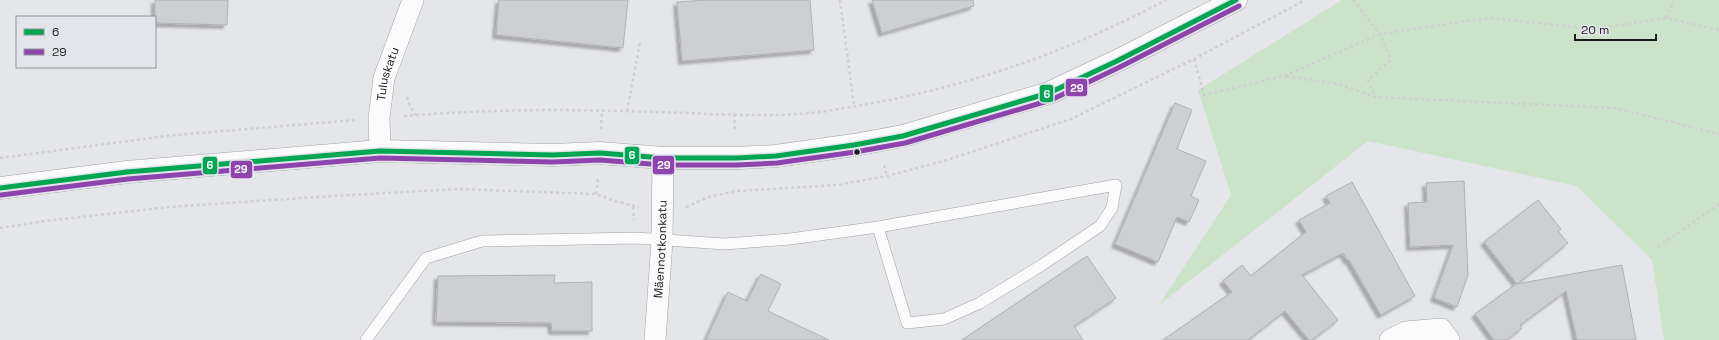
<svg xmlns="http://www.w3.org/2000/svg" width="1719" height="340" font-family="'Space Grotesk',sans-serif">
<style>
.green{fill:#cbe4c9}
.building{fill:#cecfd2;stroke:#b0b1b3;filter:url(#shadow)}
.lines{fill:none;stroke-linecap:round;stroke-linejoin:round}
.service-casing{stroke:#a0a1a3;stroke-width:12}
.minor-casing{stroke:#a0a1a3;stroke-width:22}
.secondary-casing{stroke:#a0a1a3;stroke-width:23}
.path{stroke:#cfcfd0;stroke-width:2.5;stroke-dasharray:3 3;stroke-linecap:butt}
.service{stroke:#fbfbfc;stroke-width:11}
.minor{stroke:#fbfbfc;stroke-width:21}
.secondary{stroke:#fbfbfc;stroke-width:22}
.bus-1-casing{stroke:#e3e5eb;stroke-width:8}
.bus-2-casing{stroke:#e3e5eb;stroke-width:8}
.bus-1{stroke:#00a651;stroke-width:5}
.bus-2{stroke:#8e44ad;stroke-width:5}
.bus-dot{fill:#1a1b1d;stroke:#e3e5eb;stroke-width:1.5}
.labels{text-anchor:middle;stroke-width:4;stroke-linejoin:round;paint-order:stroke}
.street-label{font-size:12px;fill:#1a1b1d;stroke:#e3e5eb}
.line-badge{stroke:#e3e5eb;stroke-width:1.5}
.badge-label{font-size:11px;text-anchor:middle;font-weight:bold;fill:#fff}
</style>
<defs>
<filter id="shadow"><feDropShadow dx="-3.5" dy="3.5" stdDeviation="1" flood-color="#0004"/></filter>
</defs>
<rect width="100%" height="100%" fill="#e5e6e9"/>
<path class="green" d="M 1342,0 L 1719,0 L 1719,340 L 1664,340 L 1652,260 L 1577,186 L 1368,141 L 1159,305 L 1231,195 L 1198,90 Z"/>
<path class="building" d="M 155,0 L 228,0 L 227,25 L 155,23 Z
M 499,0 L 628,0 L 623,48 L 496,35 Z
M 706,0 L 810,0 L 814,50 L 682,61 L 677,2 Z
M 872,0 L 973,0 L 974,6 L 882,33 Z
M 1175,103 L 1192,110 L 1177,149 L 1206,161 L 1191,196 L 1199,200 L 1189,222 L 1177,217 L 1158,262 L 1115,244 Z
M 1464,181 L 1468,275 L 1457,307 L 1434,298 L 1453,245 L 1410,247 L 1408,203 L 1427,202 L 1426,183 Z
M 1352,182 L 1415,296 L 1381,315 L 1349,260 L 1347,260 L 1343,253 L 1302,275 L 1338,320 L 1312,340 L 1309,340 L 1285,311 L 1248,340 L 1163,340 L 1232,292 L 1223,281 L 1242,265 L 1251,276 L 1306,232 L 1299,220 L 1330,203 L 1326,196 Z
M 1538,200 L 1561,229 L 1558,231 L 1568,243 L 1517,284 L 1484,242 Z
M 1087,256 L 1116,298 L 1074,326 L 1083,340 L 962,340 Z
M 1622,265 L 1636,340 L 1577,340 L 1566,291 L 1520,325 L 1522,328 L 1506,340 L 1494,340 L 1475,314 L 1516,284 Z
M 761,274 L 781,284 L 768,311 L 829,340 L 706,340 L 728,292 L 747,301 Z
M 555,275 L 554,283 L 592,282 L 592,331 L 552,331 L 551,323 L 436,322 L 438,276 Z"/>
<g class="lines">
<defs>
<path id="service" d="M 366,340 L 426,258 L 482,241 L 636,238 L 725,244 L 790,239 L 878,227 L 1116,185 L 1112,208 L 1100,226 L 1042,265 L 980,303 L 944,319 L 907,323 L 878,227"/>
<g id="minor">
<path id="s1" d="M 380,151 L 379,118 L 384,78 L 413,0"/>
<path id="s2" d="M 655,340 L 662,241 L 663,158"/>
<path d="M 1390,340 L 1406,332 L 1441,329 L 1449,340"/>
</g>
<path id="secondary" d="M 0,188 L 127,172 L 380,151 L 553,155 L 600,153 L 663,158 L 737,158 L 776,156 L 854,145 L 903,136 L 1049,93 L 1117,61 L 1236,0"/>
</defs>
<use href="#service" class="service-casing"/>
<use href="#minor" class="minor-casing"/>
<use href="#secondary" class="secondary-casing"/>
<path class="path" d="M 840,0 L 854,106
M 1353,0 L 1380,34 L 1391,60 L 1368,80 L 1375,97
M 1666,18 L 1674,0
M 1194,59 L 1204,95 L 1284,76 L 1380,34 L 1488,18 L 1595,29 L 1666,18 L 1719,30
M 1286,76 L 1338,84 L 1375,97 L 1615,108 L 1719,134
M 407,97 L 410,106 L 416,115
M 627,111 L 640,43
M 734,114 L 735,132
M 404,116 C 488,109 571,109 655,112 C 702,113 750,117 797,114 C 820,113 844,108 867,104 C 971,86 1072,50 1166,0
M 601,129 L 602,111
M 0,158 L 174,135 L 355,120
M 884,165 L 887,176
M 596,194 L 598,178
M 633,207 L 634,220
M 686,207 L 708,197 L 737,191 L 837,185 L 887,176 L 947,160 L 1071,119 L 1194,59 L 1305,0
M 0,228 L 45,221 L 169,207 L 332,196 L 458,189 L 596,194 L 614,201 L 639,207
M 1658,247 L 1719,204"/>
<use href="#service" class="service"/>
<use href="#minor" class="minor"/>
<use href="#secondary" class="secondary"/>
<defs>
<path id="bus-1" d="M 0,188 L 127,172 L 380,151 L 553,155 L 600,153 L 663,158 L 737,158 L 776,156 L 854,145 L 903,136 L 1049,93 L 1117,61 L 1236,0"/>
<path id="bus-2" d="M 1,195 L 128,179 L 380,158 L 553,162 L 600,160 L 663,165 L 737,165 L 777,163 L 855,152 L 905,143 L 1051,100 L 1120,67 L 1239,6"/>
</defs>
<use href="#bus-1" class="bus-1-casing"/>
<use href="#bus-2" class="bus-2-casing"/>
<use href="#bus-1" class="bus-1"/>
<use href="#bus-2" class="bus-2"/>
</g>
<circle class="bus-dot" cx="857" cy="152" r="3.5"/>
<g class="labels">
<g class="street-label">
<text dy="4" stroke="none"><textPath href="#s1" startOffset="78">Tuluskatu</textPath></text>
<text dy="4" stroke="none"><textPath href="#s2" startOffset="91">Mäennotkonkatu</textPath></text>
</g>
</g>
<g class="line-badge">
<rect x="1065" y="78" width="23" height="19" rx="4" fill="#8e44ad"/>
<rect x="1039" y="84" width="15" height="19" rx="4" fill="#00a651"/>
<rect x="624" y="146" width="16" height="19" rx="4" fill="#00a651"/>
<rect x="652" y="155" width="23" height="20" rx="4" fill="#8e44ad"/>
<rect x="202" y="156" width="16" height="19" rx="4" fill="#00a651"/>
<rect x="230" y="160" width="23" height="19" rx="4" fill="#8e44ad"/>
</g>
<g class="badge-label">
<text x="1077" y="92">29</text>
<text x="1047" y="98">6</text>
<text x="632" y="159">6</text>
<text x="664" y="169">29</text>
<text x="210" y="169">6</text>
<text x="241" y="173">29</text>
</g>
<rect x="16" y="16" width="140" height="52" fill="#e3e5eb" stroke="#939499"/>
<rect x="24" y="29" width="20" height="6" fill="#00a651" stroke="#939499"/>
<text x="52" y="36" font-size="12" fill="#1a1b1d">6</text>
<rect x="24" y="49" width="20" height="6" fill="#8e44ad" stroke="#939499"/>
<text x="52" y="56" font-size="12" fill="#1a1b1d">29</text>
<path d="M1575 34v6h81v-6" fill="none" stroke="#1a1b1d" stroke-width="2"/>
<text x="1581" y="34" font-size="12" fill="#1a1b1d" stroke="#e3e5eb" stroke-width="3" paint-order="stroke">20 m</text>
</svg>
